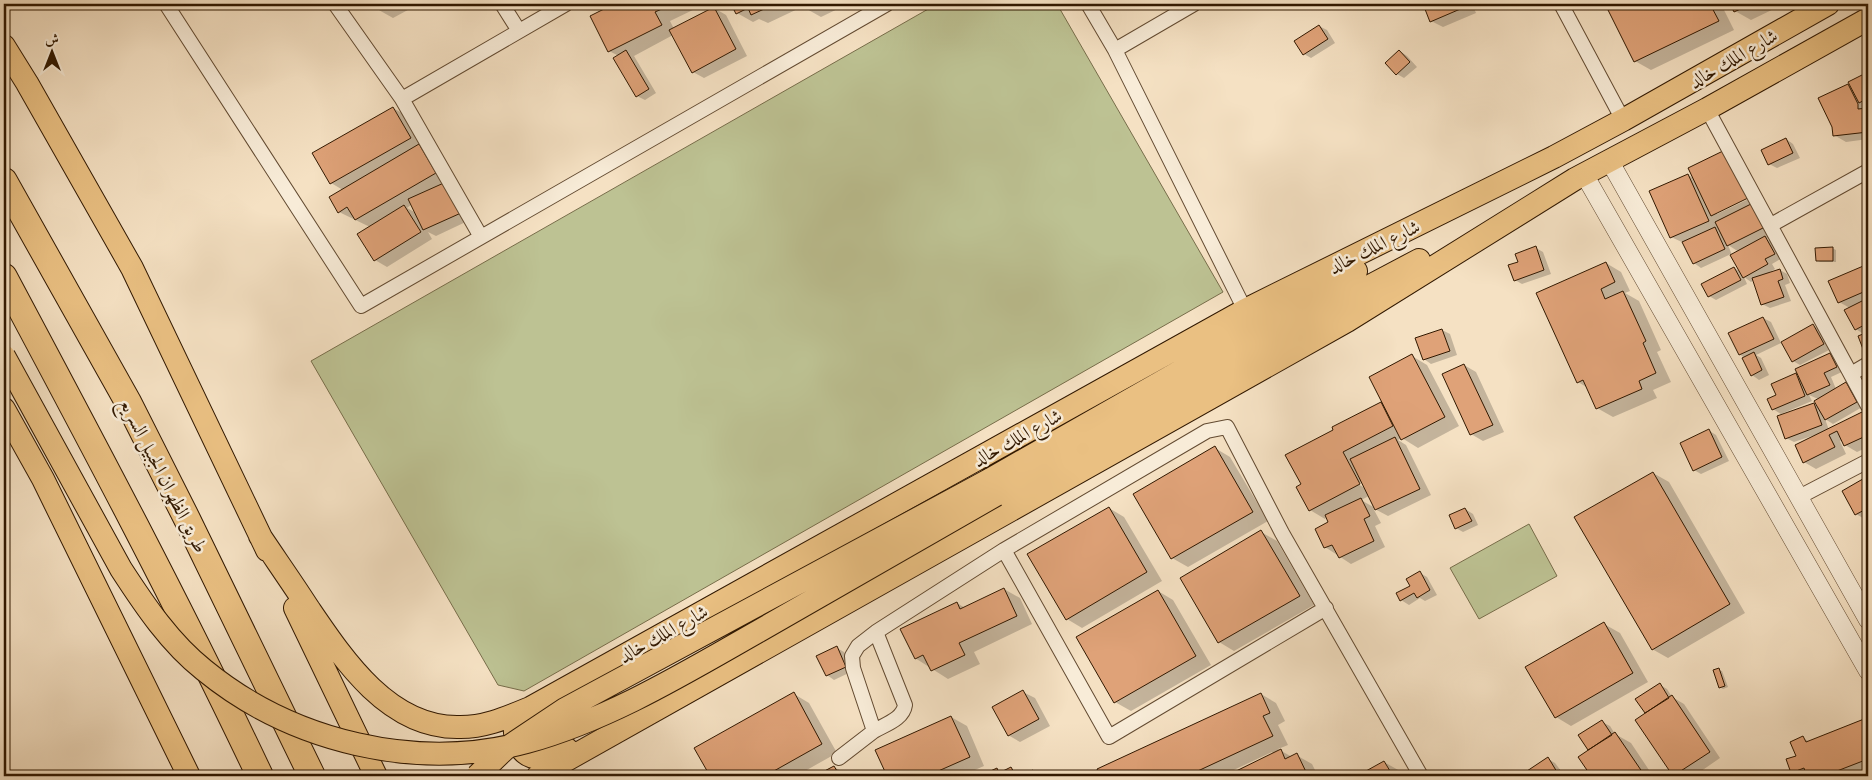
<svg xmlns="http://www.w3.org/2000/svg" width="1872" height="780" font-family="Vollkorn,Amiri,serif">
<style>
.green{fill:#bdc293;stroke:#776d4a}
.shadow{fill:#0003;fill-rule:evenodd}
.building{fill:#dfa278;stroke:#311800}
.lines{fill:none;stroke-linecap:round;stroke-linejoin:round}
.minor-casing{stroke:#624a31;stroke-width:16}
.tertiary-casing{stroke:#624a31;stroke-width:19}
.primary-casing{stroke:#311800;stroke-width:24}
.motorway-casing{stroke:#311800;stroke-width:28}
.minor{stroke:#f8ecd8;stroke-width:14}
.tertiary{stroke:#f8ecd8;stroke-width:18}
.primary{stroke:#eac082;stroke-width:22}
.motorway{stroke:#eac082;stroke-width:26}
.primary-bridge-casing{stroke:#311800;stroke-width:24;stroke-linecap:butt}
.primary-bridge{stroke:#eac082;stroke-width:22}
.labels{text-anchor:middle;stroke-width:5;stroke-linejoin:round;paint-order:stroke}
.street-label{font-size:19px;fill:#311800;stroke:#f8ecd8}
</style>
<rect width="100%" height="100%" fill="#f5e1c3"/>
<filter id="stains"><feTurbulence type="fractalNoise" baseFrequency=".004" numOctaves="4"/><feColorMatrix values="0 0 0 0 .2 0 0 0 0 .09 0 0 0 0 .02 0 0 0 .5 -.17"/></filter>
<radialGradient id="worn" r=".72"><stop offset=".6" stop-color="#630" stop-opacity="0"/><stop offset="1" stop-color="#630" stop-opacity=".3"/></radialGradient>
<path class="green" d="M 937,4 L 1057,4 L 1223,292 L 524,691 L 498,685 L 311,361 Z
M 1529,524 L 1557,576 L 1479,619 L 1450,568 Z"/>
<path class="shadow" d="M 375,4 L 419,4 L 393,18 L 377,9 Z
M 611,4 L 705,4 L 697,10 L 695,9 L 670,21 L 674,29 L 714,8 L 726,15 L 747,56 L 704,78 L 693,72 L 673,35 L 634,56 L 656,93 L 645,100 L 637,96 L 619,56 L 609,51 L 612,7 Z
M 733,4 L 848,4 L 821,17 L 805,8 L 804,6 L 768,23 L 759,19 L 753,22 L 737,13 Z
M 1424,4 L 1472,4 L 1476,13 L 1443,27 L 1431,21 Z
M 1607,4 L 1721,4 L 1734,30 L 1651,70 L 1635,61 Z
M 1732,4 L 1784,4 L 1751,20 L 1735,11 Z
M 1319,26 L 1327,30 L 1335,43 L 1311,58 L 1304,54 Z
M 1400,51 L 1407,56 L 1417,67 L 1404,78 L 1397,74 Z
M 1868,73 L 1868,139 L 1846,142 L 1834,135 L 1848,85 L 1853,88 L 1850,83 Z
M 393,108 L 409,117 L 472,219 L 436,236 L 428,232 L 432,239 L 387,267 L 375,260 L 359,234 L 370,227 L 339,212 L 343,190 L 331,183 ZM 412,204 L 416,213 L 407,208 Z
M 1786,139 L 1793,144 L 1800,158 L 1777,168 L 1769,164 Z
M 1725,152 L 1737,159 L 1759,205 L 1756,206 L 1765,211 L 1776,234 L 1767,239 L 1773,242 L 1782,258 L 1772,264 L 1775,269 L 1768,273 L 1769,274 L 1780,270 L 1787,274 L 1790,283 L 1785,285 L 1791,301 L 1770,308 L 1762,304 L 1754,280 L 1751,282 L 1744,277 L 1747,284 L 1716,300 L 1709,296 L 1703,285 L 1734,268 L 1741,272 L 1731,254 L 1701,268 L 1694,263 L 1684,243 L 1671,237 L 1651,192 L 1688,175 L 1695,179 L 1690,169 ZM 1753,194 L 1755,196 L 1717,214 L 1717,211 ZM 1728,245 L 1739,252 L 1732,255 Z
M 1536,248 L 1543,252 L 1551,274 L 1522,284 L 1515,280 L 1519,263 Z
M 1832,248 L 1836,250 L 1836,262 L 1820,262 L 1817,260 Z
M 1606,263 L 1621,272 L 1630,291 L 1625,293 L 1639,301 L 1661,350 L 1657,352 L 1671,382 L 1653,390 L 1657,398 L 1613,417 L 1597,408 L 1588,388 L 1578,382 Z
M 1868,266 L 1868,331 L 1867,332 L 1868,333 L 1868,356 L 1865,335 L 1856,329 L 1850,308 L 1839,302 L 1830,282 Z
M 1763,318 L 1771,322 L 1781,343 L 1756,355 L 1761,358 L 1769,375 L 1759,380 L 1752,375 L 1745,358 L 1739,354 Z
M 1813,325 L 1820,330 L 1831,349 L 1800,365 L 1793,361 Z
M 1442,330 L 1450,334 L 1457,355 L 1431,364 L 1424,359 Z
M 1830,354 L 1838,358 L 1844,371 L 1831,377 L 1836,389 L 1846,384 L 1853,388 L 1864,406 L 1833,424 L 1825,419 L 1829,430 L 1864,413 L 1868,415 L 1868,447 L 1857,452 L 1845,445 L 1843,440 L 1840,441 L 1846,454 L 1816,469 L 1804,462 L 1818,435 L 1818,434 L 1794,442 L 1786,438 L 1814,404 L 1819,408 L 1818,399 L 1809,395 L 1812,401 L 1781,414 L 1773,409 L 1777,396 L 1795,375 L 1801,378 Z
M 1412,356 L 1427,365 L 1459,426 L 1418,448 L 1402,438 L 1398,440 L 1406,445 L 1431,495 L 1388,516 L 1373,508 L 1381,523 L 1375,526 L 1385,547 L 1351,564 L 1325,547 L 1330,523 L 1327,517 L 1325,519 L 1310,510 L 1302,485 L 1335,430 L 1334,428 L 1383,402 ZM 1355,480 L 1365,485 L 1365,488 L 1354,482 ZM 1369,496 L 1375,508 L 1361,500 Z
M 1464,365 L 1476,372 L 1504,432 L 1483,441 L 1471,434 Z
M 1708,430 L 1716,435 L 1729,461 L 1701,474 L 1694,470 Z
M 1215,448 L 1230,457 L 1268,521 L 1188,567 L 1172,558 L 1135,494 Z
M 1653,473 L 1669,482 L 1745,613 L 1668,658 L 1652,649 Z
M 1868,478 L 1868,521 L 1856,514 L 1843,492 Z
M 1109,508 L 1124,517 L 1162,581 L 1082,628 L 1067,619 Z
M 1465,509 L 1473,514 L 1478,525 L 1463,532 L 1456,528 Z
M 1261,532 L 1277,541 L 1314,605 L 1234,651 L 1219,642 Z
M 1420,573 L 1427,577 L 1437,595 L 1425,601 L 1420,598 L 1409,605 L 1401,600 L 1397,594 L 1412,586 Z
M 1004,589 L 1020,598 L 1032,624 L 974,652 L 980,664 L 948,679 L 915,658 L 957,603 L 965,608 Z
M 1158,591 L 1173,600 L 1211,665 L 1131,711 L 1115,702 Z
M 1604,624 L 1620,633 L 1648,682 L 1571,726 L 1556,717 Z
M 837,648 L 844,652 L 853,671 L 834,680 L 827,675 Z
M 1718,670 L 1722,671 L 1728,687 L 1723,689 L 1720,687 Z
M 1660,685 L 1667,689 L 1672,697 L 1684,704 L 1720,758 L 1694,776 L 1673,775 L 1646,713 L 1637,699 Z
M 1023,692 L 1035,698 L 1050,726 L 1020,742 L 1008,735 Z
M 794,694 L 809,703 L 837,753 L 796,776 L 711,776 L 696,748 Z
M 1261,694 L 1276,703 L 1285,721 L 1278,725 L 1288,745 L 1278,749 L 1292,757 L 1296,755 L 1312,764 L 1318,776 L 1228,776 L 1273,754 L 1272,752 L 1221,776 L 1102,776 L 1099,770 Z
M 951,717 L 967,726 L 984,766 L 961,776 L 889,776 L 877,750 Z
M 1864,720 L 1868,723 L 1868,773 L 1861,776 L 1800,776 L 1792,772 L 1803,738 L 1810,742 Z
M 1602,722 L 1610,726 L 1615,734 L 1631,743 L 1653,776 L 1592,776 L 1580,757 L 1590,750 L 1589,749 Z
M 1548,759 L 1555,763 L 1561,771 L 1569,776 L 1527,776 L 1525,773 Z
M 1384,762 L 1400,771 L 1403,776 L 1360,776 Z
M 834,767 L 850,776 L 818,776 Z
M 1011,769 L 1024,776 L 1033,772 L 1041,776 L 984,776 L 997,770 L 1003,773 Z"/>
<path class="building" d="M 373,4 L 387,4 L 376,9 Z
M 609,4 L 673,4 L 655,12 L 662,25 L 608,52 L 590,16 L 610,6 Z
M 731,4 L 775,4 L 751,15 L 748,8 L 736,14 Z
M 1423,4 L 1464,4 L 1465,7 L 1430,22 Z
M 1605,4 L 1710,4 L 1719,21 L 1634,62 Z
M 1730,4 L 1751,4 L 1734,12 Z
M 714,7 L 736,49 L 692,73 L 669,30 Z
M 1319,25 L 1328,39 L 1303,55 L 1294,41 Z
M 626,50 L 649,89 L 636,97 L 613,58 Z
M 1399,50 L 1410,62 L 1396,75 L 1385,63 Z
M 1868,72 L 1868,98 L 1859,103 L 1848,82 Z
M 1848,84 L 1858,104 L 1858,109 L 1868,108 L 1868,132 L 1833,136 L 1832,127 L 1818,98 Z
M 393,107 L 411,138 L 330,184 L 312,153 Z
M 1786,138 L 1793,153 L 1768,165 L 1761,150 Z
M 419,144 L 436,173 L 355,220 L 347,207 L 338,213 L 329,197 Z
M 1725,150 L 1748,198 L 1711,216 L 1688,168 Z
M 1688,174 L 1709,221 L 1670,238 L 1649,191 Z
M 446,182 L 461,213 L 423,230 L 408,199 Z
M 1753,203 L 1765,227 L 1727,246 L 1715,222 Z
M 404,205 L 421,232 L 374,261 L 357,234 Z
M 1715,227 L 1725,249 L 1693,264 L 1682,242 Z
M 1765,236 L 1775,254 L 1765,259 L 1768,264 L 1743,278 L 1730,255 Z
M 1536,246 L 1544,270 L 1514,281 L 1508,265 L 1518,262 L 1515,254 Z
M 1833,247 L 1833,261 L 1816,261 L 1815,248 Z
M 1606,262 L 1615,282 L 1601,289 L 1605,299 L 1623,291 L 1646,341 L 1643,343 L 1656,373 L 1639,381 L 1642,389 L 1596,409 L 1583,380 L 1577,383 L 1536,293 Z
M 1868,264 L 1868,290 L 1838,303 L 1828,281 Z
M 1734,267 L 1741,280 L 1708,297 L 1701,284 Z
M 1780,269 L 1783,279 L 1778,281 L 1784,297 L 1761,305 L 1752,278 Z
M 1868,298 L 1868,323 L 1855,330 L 1844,310 Z
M 1763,317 L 1774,339 L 1739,355 L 1728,333 Z
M 1813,324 L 1824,344 L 1792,362 L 1781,342 Z
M 1442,329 L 1450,351 L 1423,360 L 1415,338 Z
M 1868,332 L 1868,356 L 1866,357 L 1858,336 Z
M 1754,352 L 1762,370 L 1751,376 L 1742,358 Z
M 1830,353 L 1837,367 L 1824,373 L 1830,385 L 1807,395 L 1795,369 Z
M 1412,354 L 1445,417 L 1401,440 L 1369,377 Z
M 1464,364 L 1493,425 L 1470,435 L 1442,374 Z
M 1796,373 L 1805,396 L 1772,410 L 1767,399 L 1776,395 L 1771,384 Z
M 1846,382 L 1857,402 L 1825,420 L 1814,401 Z
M 1381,402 L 1393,426 L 1343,452 L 1360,484 L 1309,511 L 1296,487 L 1301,484 L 1285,455 L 1333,430 L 1332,427 Z
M 1814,403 L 1822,425 L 1785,439 L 1777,416 Z
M 1864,411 L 1868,419 L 1868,435 L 1844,446 L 1837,431 L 1829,435 L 1835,447 L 1803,463 L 1795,445 Z
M 1709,429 L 1722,457 L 1693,471 L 1680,443 Z
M 1395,437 L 1420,489 L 1375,510 L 1350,459 Z
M 1215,446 L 1253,512 L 1171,559 L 1133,494 Z
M 1653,472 L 1730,604 L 1652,650 L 1574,517 Z
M 1868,476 L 1868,508 L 1855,515 L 1842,491 Z
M 1361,498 L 1370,516 L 1364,519 L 1374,541 L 1339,558 L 1332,545 L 1324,548 L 1315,529 L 1328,522 L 1325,515 Z
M 1109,507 L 1147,572 L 1066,620 L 1027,554 Z
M 1465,508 L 1472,521 L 1455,529 L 1449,515 Z
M 1261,530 L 1300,596 L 1218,643 L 1180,578 Z
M 1420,571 L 1430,590 L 1417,598 L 1414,593 L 1400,601 L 1396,593 L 1410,586 L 1406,579 Z
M 1004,588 L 1017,616 L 959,643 L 965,655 L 931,671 L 923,655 L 915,659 L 900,629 L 957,602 L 960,609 Z
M 1158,590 L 1196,656 L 1114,703 L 1076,637 Z
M 1604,622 L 1633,673 L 1555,718 L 1525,667 Z
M 837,646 L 846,667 L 826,676 L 816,656 Z
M 1719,668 L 1725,686 L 1719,688 L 1713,670 Z
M 1660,683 L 1669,698 L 1645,713 L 1635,699 Z
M 1023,690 L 1039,719 L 1008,736 L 992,707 Z
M 794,692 L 822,744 L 765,776 L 710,776 L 694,748 Z
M 1261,693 L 1270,713 L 1263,716 L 1273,736 L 1187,776 L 1100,776 L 1097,769 Z
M 1672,695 L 1710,752 L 1673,776 L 1635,720 Z
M 951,716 L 970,757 L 927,776 L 887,776 L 875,750 Z
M 1864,719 L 1868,729 L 1868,759 L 1824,776 L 1801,776 L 1806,774 L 1804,768 L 1791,773 L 1786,759 L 1796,756 L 1790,742 L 1803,736 L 1806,742 Z
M 1602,720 L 1612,735 L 1588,750 L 1578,735 Z
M 1615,732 L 1645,776 L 1591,776 L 1578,757 Z
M 1281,749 L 1285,759 L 1297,753 L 1308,776 L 1226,776 Z
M 1548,757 L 1557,772 L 1551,776 L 1526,776 L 1524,773 Z
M 1384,761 L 1393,776 L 1357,776 Z
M 834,766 L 840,776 L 815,776 Z
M 1011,767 L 1016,776 L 982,775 L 997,768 L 999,773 Z
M 1033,770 L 1036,776 L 1021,776 Z
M 1560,770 L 1565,776 L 1551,776 Z"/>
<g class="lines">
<defs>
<path id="minor" d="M 166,4 L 361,306 L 887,4
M 335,4 L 402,99 L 481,237
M 502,4 L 519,31
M 1088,4 L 1115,50 L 1245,310
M 1561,4 L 1623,120
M 1115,50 L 1194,4
M 402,99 L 566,4
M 1707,109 L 1868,406
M 1771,225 L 1868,171
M 1851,374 L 1868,364
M 1799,497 L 1868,461
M 1004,550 L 1109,737 L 1326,608
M 874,731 C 886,724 903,719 905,705 L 876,632
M 839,758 L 874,731 L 853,668 L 852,656 L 858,646 L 876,632 L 1004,550 L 1207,431 L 1227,427 L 1282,533 L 1421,776"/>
<path id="tertiary" d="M 1609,160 L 1868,620
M 1584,174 L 1868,671"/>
<path id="primary" d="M 4,46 L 27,83 L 132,268 L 267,550
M 4,409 L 43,479 L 189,776
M 989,480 L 1356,271
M 996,495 L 1334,305 L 1419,260
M 260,536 C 276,560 293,584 309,609 C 343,659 388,727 457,727 C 483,728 506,718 530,708 L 1245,310 L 1554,157 L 1623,120 L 1828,4
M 295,608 L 376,776
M 515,728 C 514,733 516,738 518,743 C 528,765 551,758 567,749
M 538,776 L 1347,321 L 1575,179 L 1707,109 L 1868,19"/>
<path id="motorway" d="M 4,181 L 128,402 L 187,519 L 312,776
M 4,277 C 92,442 180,607 260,776"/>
</defs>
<use href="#minor" class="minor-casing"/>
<use href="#tertiary" class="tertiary-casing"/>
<use href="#primary" class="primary-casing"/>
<use href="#motorway" class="motorway-casing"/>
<use href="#minor" class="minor"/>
<use href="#tertiary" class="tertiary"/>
<use href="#primary" class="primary"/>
<use href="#motorway" class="motorway"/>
<defs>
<path id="primary-bridge" d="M 4,356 L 121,569 C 145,606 170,643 204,670 C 292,742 417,772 527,742 C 610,719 685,673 759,631 C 838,586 917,541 996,495
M 477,776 L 505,749 L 565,709 L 989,480"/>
</defs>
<use href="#primary-bridge" class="primary-bridge-casing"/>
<use href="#primary-bridge" class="primary-bridge"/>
</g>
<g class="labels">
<g class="street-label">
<text transform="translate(1733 58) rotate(-30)" y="7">شارع الملك خالد</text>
<text transform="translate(1374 246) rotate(-26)" y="7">شارع الملك خالد</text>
<text transform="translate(1017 437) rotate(-29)" y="7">شارع الملك خالد</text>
<text transform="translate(164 475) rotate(63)" y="7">طريق الظهران الجبيل السريع</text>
<text transform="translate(663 633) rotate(-29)" y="7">شارع الملك خالد</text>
</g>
</g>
<rect width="1872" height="780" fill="none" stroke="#f5e1c3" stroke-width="20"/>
<rect x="5" y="5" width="1862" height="770" fill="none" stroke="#311800" stroke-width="2.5"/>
<rect x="10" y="10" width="1852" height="760" fill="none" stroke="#311800"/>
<g transform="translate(52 52)" stroke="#f8ecd8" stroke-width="4" paint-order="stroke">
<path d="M0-4L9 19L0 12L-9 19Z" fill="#311800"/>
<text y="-8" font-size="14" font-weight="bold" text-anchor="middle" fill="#311800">ش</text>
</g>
<rect width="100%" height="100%" filter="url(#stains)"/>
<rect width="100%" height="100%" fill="url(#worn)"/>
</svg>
